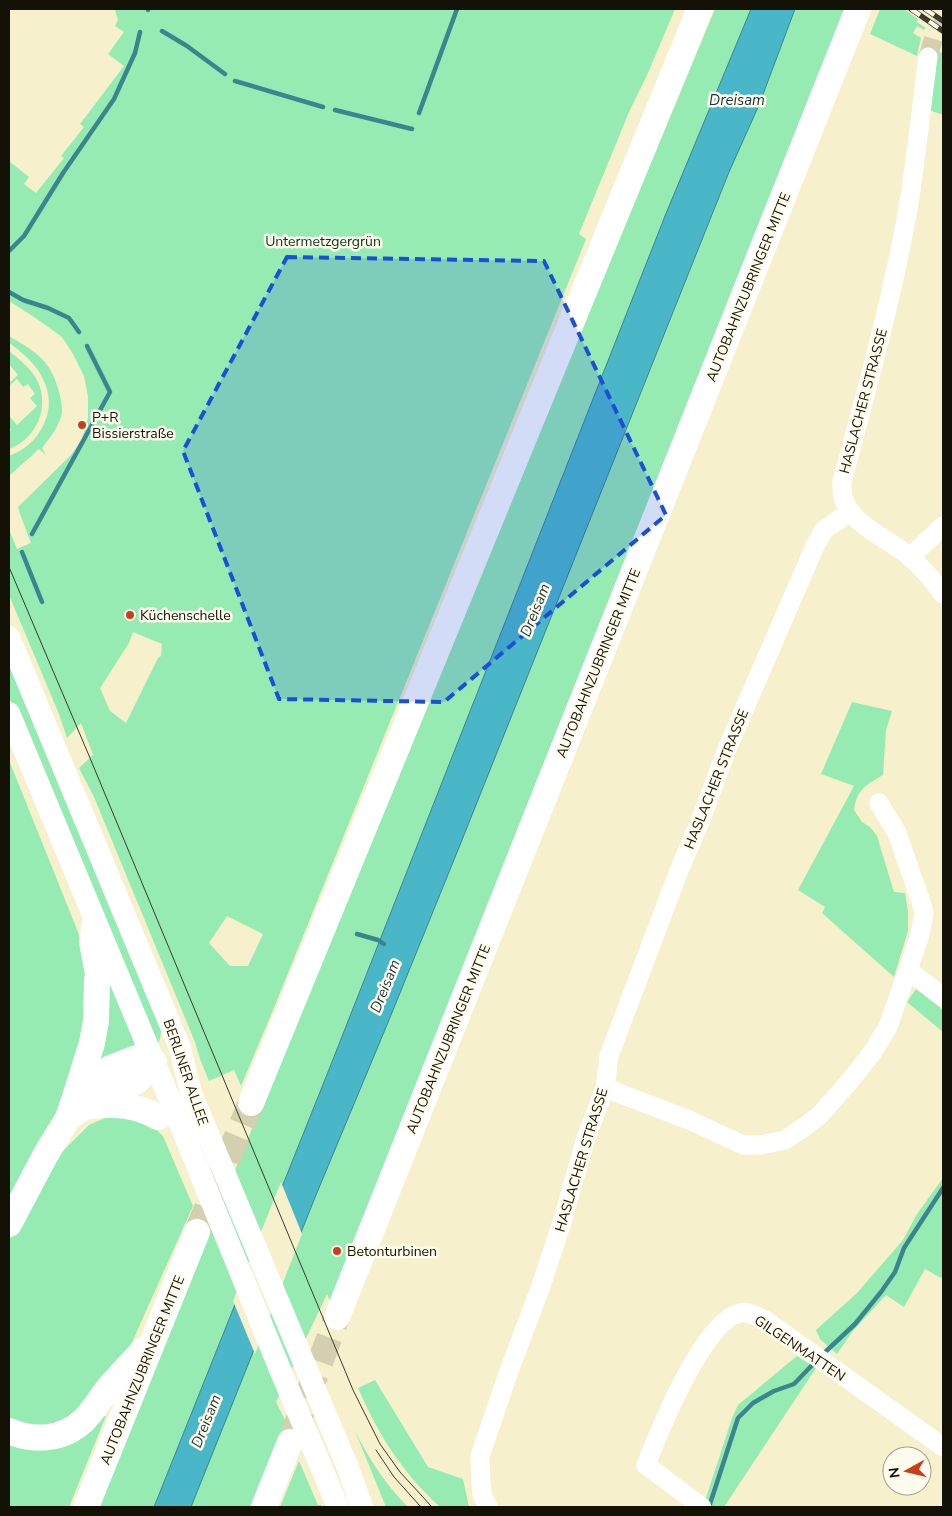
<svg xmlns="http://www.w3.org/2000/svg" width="952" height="1516" font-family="'Nunito Sans',sans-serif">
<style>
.green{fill:#96ebb3;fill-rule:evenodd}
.water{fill:#4ab7c9;stroke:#3a858e}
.pier{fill:#f6f0cc}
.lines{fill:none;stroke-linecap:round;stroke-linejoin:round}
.stream{stroke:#3a858e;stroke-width:4.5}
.minor-tunnel{stroke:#d4cfae;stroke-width:19;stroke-dasharray:19 9;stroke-linecap:butt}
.highway-tunnel{stroke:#d4cfae;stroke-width:26;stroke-dasharray:26 13;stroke-linecap:butt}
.minor{stroke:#fff;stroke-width:19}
.major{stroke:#fff;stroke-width:22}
.highway{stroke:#fff;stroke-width:26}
.tram{stroke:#3e3b2b;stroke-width:1}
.rail-casing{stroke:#3e3b2b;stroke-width:5.5}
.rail{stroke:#fffcee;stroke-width:4;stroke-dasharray:11;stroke-linecap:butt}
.marked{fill:#1d4ed8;fill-opacity:0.2;stroke:#1d4ed8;stroke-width:4;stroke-dasharray:10 6;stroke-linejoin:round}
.poi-dot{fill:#c83f19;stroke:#fffcee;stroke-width:2}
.labels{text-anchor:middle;stroke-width:5;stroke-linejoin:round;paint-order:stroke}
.park-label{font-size:14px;fill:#09331c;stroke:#fffcee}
.street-label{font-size:14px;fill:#141106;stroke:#fffcee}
.poi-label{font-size:14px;fill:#141106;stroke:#fffcee;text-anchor:start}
.water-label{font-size:15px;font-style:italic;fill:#1e363b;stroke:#fffcee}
</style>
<rect width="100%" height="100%" fill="#f6f0cc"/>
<path class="green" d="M 116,9 L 675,9 L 648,73 L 629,112 L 579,234 L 586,239 L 271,1015 L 241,1086 L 234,1070 L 209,1081 L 200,1059 L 195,1042 L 94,797 L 79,768 L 93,755 L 81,723 L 67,738 L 59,714 L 9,595 L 9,529 L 17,549 L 31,543 L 20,514 L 18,507 L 71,455 L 82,439 L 88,418 L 88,397 L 84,376 L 73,354 L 62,337 L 37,319 L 9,301 L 9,161 L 29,177 L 24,184 L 36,193 L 64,158 L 61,156 L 84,127 L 80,124 L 124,66 L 108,54 L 124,32 L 115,26 L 118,20 L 115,10 ZM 133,632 L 162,644 L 161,656 L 158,658 L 126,723 L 110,711 L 100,688 L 129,643 ZM 227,916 L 263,934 L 248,966 L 230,966 L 209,943 Z
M 715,9 L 751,9 L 665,217 L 330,1067 L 154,1507 L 96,1507 L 196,1265 L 453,640 Z
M 795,9 L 846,9 L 331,1303 L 327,1294 L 276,1402 L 286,1422 L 253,1507 L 191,1507 L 316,1195 L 389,1020 L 462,840 L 729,172 L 759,105 Z
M 880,9 L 904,9 L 918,19 L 917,22 L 926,28 L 924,30 L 917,26 L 913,33 L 921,38 L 917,56 L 870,34 Z
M 938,50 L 943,54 L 943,115 L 929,110 Z
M 9,336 C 34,351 49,358 58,388 C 60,395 62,404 62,411 C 61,424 50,438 42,448 L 46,455 L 39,449 L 9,476 L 9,456 C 40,445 59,410 43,379 C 36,364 22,352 9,343 Z
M 9,351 C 20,360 32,369 38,382 C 50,410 35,439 9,449 L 9,432 L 11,430 L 9,427 L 9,418 L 10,417 L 17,425 L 37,406 L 30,398 L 35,394 L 28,384 L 23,387 L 17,379 L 9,386 L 9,383 L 18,375 L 9,364 Z
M 9,655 L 162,1024 L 160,1039 L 156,1047 L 9,697 Z
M 852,702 L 892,711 L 886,730 L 883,775 C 866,785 857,789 854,810 L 862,822 L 870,827 L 877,836 L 894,892 L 905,893 L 908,912 L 908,931 L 894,977 L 822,913 L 825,907 L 798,890 L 854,786 L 821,774 Z
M 9,760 L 78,932 L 85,956 L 89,993 L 70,1089 L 9,1201 Z
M 109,981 L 138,1050 L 94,1066 Z
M 916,989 L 943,1010 L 943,1032 L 907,1002 Z
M 114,1114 L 148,1122 L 163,1136 L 193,1206 L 134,1338 L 125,1355 L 62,1426 L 9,1423 L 9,1241 L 24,1207 L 61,1153 L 89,1125 Z
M 943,1178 L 943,1275 L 941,1278 L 925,1269 L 904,1307 L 886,1295 L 852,1332 L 837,1354 L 820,1339 L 816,1330 L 857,1293 L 903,1240 L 917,1214 Z
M 797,1356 L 816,1368 L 724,1507 L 703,1507 L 732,1418 L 738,1405 Z
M 375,1380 L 428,1467 L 463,1479 L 469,1507 L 440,1507 C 402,1472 379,1436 358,1388 Z
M 102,1416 L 106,1416 L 69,1507 L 9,1507 L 9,1439 Z
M 355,1431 C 369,1459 386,1485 408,1507 L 386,1507 Z
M 299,1461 L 318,1505 L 321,1505 L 322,1507 L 280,1507 Z"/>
<path class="water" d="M 751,9 L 795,9 L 759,105 L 729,172 L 462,840 L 389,1020 L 316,1195 L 191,1507 L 154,1507 L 330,1067 L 665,216 Z"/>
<path class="pier" d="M 281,1182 L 302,1234 L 255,1354 L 233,1301 Z"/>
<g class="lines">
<path class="stream" d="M 148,10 L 148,9
M 162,31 L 187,46 L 225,74
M 235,81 L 323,107
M 335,110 L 412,129
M 419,113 L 457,9
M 9,251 L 24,236 L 63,173 L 114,99 L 135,53 L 140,32
M 9,292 L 23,300 L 48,308 L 69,318 L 79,332
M 32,534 L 110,392 L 87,346
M 22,552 L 42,602
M 357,934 L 378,940 L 384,944
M 822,1355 L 855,1324 L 881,1292 L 895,1272 L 904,1248 L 943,1188
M 709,1507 L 738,1418 L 753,1403 L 774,1391 L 794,1384 L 816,1361"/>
<path class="minor-tunnel" d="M 928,57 L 935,34 L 943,23"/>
<path class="highway-tunnel" d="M 197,1232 L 251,1103
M 293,1435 L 337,1317"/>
<path class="minor" d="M 928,57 C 922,103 917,150 910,197 C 894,293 867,388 842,482 C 842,487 842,493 843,497 C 852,526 888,538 909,556 C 922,567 933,580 943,594
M 910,557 L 943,526
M 908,970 L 943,997
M 605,1088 L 689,1120 L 743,1145 L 761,1145 L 785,1140 L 803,1128 L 820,1115 L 849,1082 L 872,1053 L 888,1027 L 920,935 L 924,913 L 921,902 L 897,833 L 879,803
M 488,1507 L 482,1494 L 481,1483 L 480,1456 L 509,1371 L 541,1286 L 562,1222 L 586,1138 L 605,1088 L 609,1056 L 678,873 L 701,819 L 727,749 L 815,546 L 824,530 L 850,512
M 702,1507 L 646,1465 C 659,1431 704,1320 740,1313 C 749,1311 757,1317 765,1320 L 943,1447"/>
<path class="major" d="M 9,637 L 180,1048 L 191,1093 L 348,1468 L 362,1507
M 9,713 L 187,1141 L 279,1367 L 338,1507
M 93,923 L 90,942 L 97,980"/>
<path class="highway" d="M 76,1094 L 92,1043 L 96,1021 L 97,980
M 251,1103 L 700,9
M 90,1106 C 116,1104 134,1104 158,1117
M 9,1224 L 46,1154 L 68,1118 L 75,1097 L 91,1081 L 111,1068 L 137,1058 L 154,1062 L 137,1081 L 107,1092 L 68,1118
M 337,1317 L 858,9
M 9,1431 C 34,1442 63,1440 84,1420 C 95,1409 102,1395 112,1384 C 123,1372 133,1361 144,1350
M 86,1507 L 197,1232
M 264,1507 L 290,1442"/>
<path class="tram" d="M 9,567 L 90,758 L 353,1390 L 380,1444 L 400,1472 L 432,1507
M 376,1450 L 394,1477 L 421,1507"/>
<defs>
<path id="rail" d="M 911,9 L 943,31
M 925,9 L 943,21"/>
</defs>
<use href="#rail" class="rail-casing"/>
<use href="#rail" class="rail"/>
</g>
<path class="marked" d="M 287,257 L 544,261 L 666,515 L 444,702 L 279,699 L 183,451 Z"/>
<g class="poi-dot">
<circle cx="82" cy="425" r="5"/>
<circle cx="130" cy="615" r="5"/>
<circle cx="337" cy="1251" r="5"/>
</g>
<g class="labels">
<g class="park-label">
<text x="323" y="246">Untermetzgergrün</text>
</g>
<g class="street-label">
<text transform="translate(748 287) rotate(-68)" y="5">AUTOBAHNZUBRINGER MITTE</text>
<text transform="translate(863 401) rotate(-75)" y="5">HASLACHER STRASSE</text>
<text transform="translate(598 663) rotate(-68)" y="5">AUTOBAHNZUBRINGER MITTE</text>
<text transform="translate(716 779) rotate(-68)" y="5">HASLACHER STRASSE</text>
<text transform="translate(448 1039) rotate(-68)" y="5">AUTOBAHNZUBRINGER MITTE</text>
<text transform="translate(186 1072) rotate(71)" y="5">BERLINER ALLEE</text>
<text transform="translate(581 1160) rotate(-73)" y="5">HASLACHER STRASSE</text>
<text transform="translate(800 1348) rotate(34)" y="5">GILGENMATTEN</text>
<text transform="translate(142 1370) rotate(-68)" y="5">AUTOBAHNZUBRINGER MITTE</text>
</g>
<g class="poi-label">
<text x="92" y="422">P+R<tspan x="92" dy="16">Bissierstraße</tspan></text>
<text x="140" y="620">Küchenschelle</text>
<text x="347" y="1256">Betonturbinen</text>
</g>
<g class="water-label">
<text x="737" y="105">Dreisam</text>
<text transform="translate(535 610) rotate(-68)" y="5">Dreisam</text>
<text transform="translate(385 986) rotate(-68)" y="5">Dreisam</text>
<text transform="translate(206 1421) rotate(-68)" y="5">Dreisam</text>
</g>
</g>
<rect width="952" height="1516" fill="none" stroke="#141106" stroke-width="20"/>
<g transform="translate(907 1471) rotate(262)"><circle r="24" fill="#fffcee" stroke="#a19e91"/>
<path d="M0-4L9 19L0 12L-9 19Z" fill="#c83f19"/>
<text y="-8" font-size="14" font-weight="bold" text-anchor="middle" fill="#141106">N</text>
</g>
</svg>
